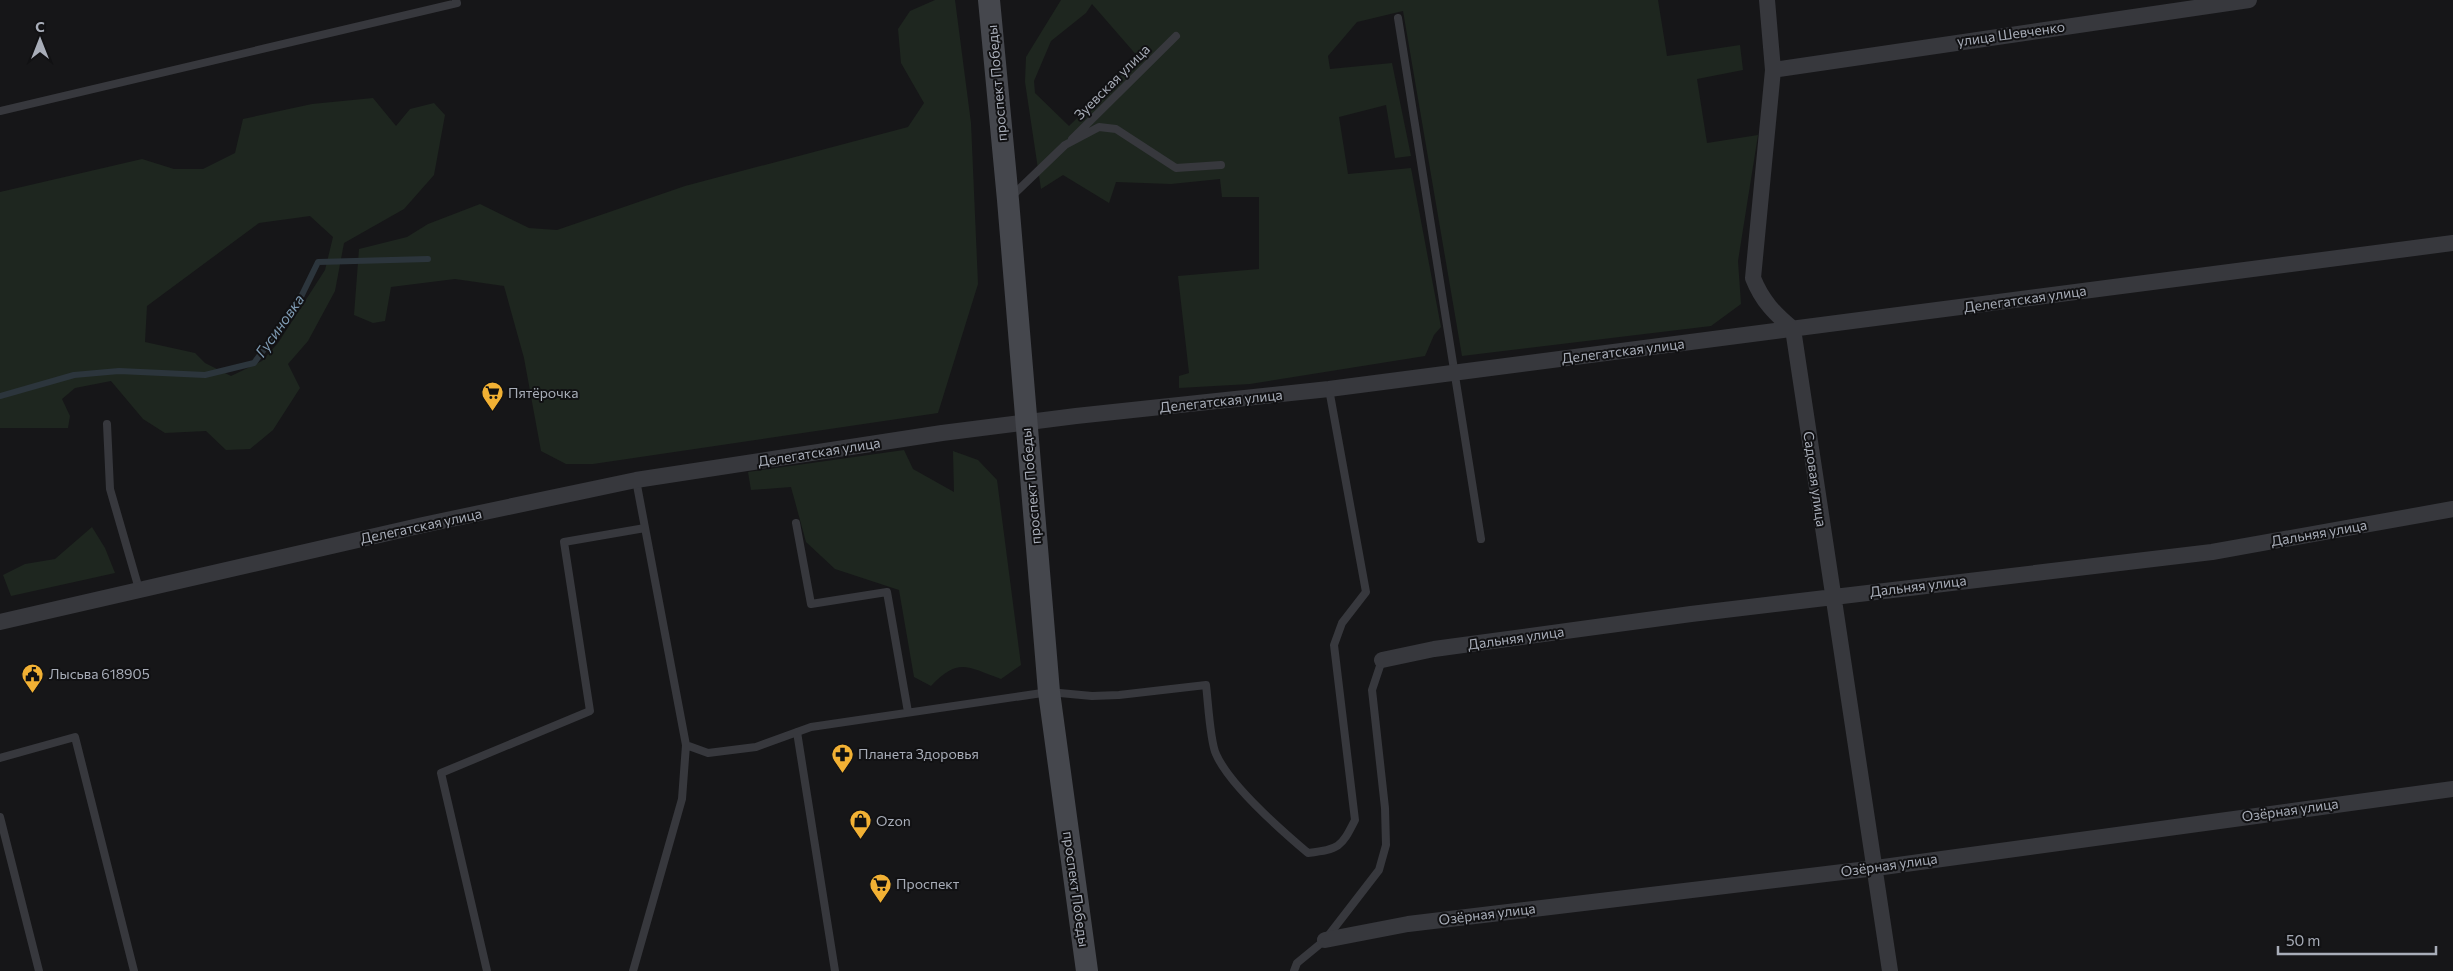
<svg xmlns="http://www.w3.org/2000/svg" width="2453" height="971" font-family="Commissioner,sans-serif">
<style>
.green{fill:#1e261f;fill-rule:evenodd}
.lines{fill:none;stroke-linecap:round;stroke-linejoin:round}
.stream{stroke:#2c353c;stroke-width:6}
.lane{stroke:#37383d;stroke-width:8}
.street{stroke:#37383d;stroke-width:16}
.secondary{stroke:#45474d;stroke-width:22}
.labels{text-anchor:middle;stroke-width:4;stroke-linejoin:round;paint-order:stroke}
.street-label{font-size:14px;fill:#a8adb8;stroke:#111113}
.poi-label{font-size:14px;fill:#a8adb8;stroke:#111113;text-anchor:start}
.water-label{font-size:15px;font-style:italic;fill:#7f9bb3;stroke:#111113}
</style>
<rect width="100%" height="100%" fill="#161618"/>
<path class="green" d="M 935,0 L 955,0 L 971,123 L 978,284 L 938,413 L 593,464 L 566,464 L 541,451 L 524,358 L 504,286 L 455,279 L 391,287 L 385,321 L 373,323 L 354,315 L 359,249 L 407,237 L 428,224 L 480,204 L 529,228 L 557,230 L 685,186 L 908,127 L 924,103 L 901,63 L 898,29 L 910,11 Z
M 1061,0 L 1658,0 L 1667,56 L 1740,45 L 1743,70 L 1697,79 L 1707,143 L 1758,135 L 1738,261 L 1741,304 L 1711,326 L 1462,356 L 1403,11 L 1357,22 L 1328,56 L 1330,69 L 1392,63 L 1411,156 L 1395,158 L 1386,105 L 1339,117 L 1348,174 L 1411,168 L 1441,327 L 1434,335 L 1425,356 L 1250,384 L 1179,388 L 1179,376 L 1189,373 L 1178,276 L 1259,269 L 1259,197 L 1222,197 L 1220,179 L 1171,184 L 1116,182 L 1109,203 L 1063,175 L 1041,189 L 1025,82 L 1026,57 ZM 1092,4 L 1139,58 L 1069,126 L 1035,93 L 1034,81 L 1051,41 L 1086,13 Z
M 373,98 L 396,126 L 410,109 L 434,103 L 445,115 L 434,175 L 404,209 L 344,243 L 335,291 L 308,341 L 288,364 L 300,388 L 273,430 L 250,449 L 226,450 L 206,431 L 165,433 L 143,419 L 111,381 L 75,388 L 62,399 L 70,416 L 68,428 L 0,428 L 0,192 L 142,159 L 174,169 L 203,169 L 235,153 L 243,119 L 312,104 ZM 310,216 L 333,237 L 325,270 L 278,343 L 262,361 L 231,376 L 205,363 L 195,353 L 145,342 L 147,306 L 259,223 Z
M 904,450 L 913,469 L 954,492 L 953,451 L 978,460 L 997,480 L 1021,665 L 1001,679 C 967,667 959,657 931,686 L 914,677 L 899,590 L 835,569 L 806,542 L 791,487 L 751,490 L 748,472 Z
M 92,527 L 105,548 L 115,573 L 11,596 L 3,575 L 25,564 L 55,559 Z"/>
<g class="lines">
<path class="stream" d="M 0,396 L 74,375 L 119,371 L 205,375 L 254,363 L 297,305 L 318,262 L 428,259"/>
<path class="lane" d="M 1398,18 L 1481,539
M 0,111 L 457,3 L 456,0
M 1072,139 L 1176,36
M 1012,196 L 1065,145 L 1099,127 L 1116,129 L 1176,168 L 1221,165
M 107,424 L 110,489 L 139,589
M 636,480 L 686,745 L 708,753 L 756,747 L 811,727 L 1049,692 L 1092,696 L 1119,695 L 1206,685 C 1208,700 1210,742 1216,754 C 1229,784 1282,831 1308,853 C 1339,849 1341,848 1355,820 L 1334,645 L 1342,623 L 1366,592 L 1329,389
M 796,523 L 811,604 L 887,592 L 908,712
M 797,732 L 835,971
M 0,758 L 75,737 L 134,971
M 0,817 L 39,971
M 487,971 L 441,773 L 590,711 L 564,542 L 645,528
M 633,971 L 682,799 L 686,745
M 1294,971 L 1297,963 L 1325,940 L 1379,870 L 1386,845 L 1385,808 L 1372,690 L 1382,660"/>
<path class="street" d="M 1767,0 L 1773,70 L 1753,278 C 1762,301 1775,314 1793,329 L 1890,971
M 1773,70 L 2249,0
M 0,622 L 423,525 L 636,480 L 942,433 L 1076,416 L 1329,389 L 2453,243
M 1382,660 L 1434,649 L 1691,614 L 2212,552 L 2453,509
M 1325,940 L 1408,924 L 1876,868 L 2453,789"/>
<path class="secondary" d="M 989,0 L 1008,200 L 1049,692 L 1087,971"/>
</g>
<defs>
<symbol id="supermarket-pin" viewBox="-11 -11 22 30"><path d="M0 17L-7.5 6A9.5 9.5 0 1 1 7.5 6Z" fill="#f2b134" stroke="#111113"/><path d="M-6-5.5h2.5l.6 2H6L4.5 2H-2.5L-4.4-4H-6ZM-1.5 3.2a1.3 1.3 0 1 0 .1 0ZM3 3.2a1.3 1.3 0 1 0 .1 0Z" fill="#111"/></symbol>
<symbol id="civic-pin" viewBox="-11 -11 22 30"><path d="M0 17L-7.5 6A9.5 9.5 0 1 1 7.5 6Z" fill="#f2b134" stroke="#111113"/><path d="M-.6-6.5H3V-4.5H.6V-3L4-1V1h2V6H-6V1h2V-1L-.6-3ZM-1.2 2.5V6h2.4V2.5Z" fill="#111"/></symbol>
<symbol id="pharmacy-pin" viewBox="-11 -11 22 30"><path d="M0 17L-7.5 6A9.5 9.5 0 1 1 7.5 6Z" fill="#f2b134" stroke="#111113"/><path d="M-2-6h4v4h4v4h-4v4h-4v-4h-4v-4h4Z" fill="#111"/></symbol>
<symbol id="shop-pin" viewBox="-11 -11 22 30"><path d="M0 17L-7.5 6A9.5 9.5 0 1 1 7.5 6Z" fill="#f2b134" stroke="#111113"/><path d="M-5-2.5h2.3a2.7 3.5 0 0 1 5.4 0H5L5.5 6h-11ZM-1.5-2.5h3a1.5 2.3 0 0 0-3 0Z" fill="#111"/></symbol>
</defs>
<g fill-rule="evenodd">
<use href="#supermarket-pin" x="480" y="380" width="25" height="34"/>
<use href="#civic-pin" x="20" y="662" width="25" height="34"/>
<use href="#pharmacy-pin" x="830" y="742" width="25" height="34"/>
<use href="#shop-pin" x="848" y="808" width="25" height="34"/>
<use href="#supermarket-pin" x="868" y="872" width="25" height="34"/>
</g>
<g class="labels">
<g class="street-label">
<text transform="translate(2011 34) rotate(-8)" y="5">улица Шевченко</text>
<text transform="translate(1112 82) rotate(-45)" y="5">Зуевская улица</text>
<text transform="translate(997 83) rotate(-95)" y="5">проспект Победы</text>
<text transform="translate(2025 299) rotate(-8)" y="5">Делегатская улица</text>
<text transform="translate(1623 351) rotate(-7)" y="5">Делегатская улица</text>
<text transform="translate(1221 401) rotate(-6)" y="5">Делегатская улица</text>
<text transform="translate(819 452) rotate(-9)" y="5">Делегатская улица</text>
<text transform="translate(1815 479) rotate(82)" y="5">Садовая улица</text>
<text transform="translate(1031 486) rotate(-95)" y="5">проспект Победы</text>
<text transform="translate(421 526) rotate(-12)" y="5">Делегатская улица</text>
<text transform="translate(2319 533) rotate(-10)" y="5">Дальняя улица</text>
<text transform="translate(1918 586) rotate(-7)" y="5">Дальняя улица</text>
<text transform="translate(1516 638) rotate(-8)" y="5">Дальняя улица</text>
<text transform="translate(2290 810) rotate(-8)" y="5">Озёрная улица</text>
<text transform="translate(1889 865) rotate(-8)" y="5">Озёрная улица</text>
<text transform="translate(1076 889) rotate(82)" y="5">проспект Победы</text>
<text transform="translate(1487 914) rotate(-7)" y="5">Озёрная улица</text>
</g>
<g class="poi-label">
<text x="508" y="398">Пятёрочка</text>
<text x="49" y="679">Лысьва 618905</text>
<text x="858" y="759">Планета Здоровья</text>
<text x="876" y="826">Ozon</text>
<text x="896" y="889">Проспект</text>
</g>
<g class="water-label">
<text transform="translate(280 326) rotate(-55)" y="5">Гусиновка</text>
</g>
</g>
<g transform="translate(40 40)" stroke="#111113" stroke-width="4" paint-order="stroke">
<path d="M0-4L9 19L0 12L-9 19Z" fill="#a8adb8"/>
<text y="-8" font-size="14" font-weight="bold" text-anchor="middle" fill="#a8adb8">С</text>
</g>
<path d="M2278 946v8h158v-8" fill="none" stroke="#a8adb8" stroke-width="2.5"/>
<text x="2286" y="946" font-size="15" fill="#a8adb8" stroke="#111113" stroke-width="4" paint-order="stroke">50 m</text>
</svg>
